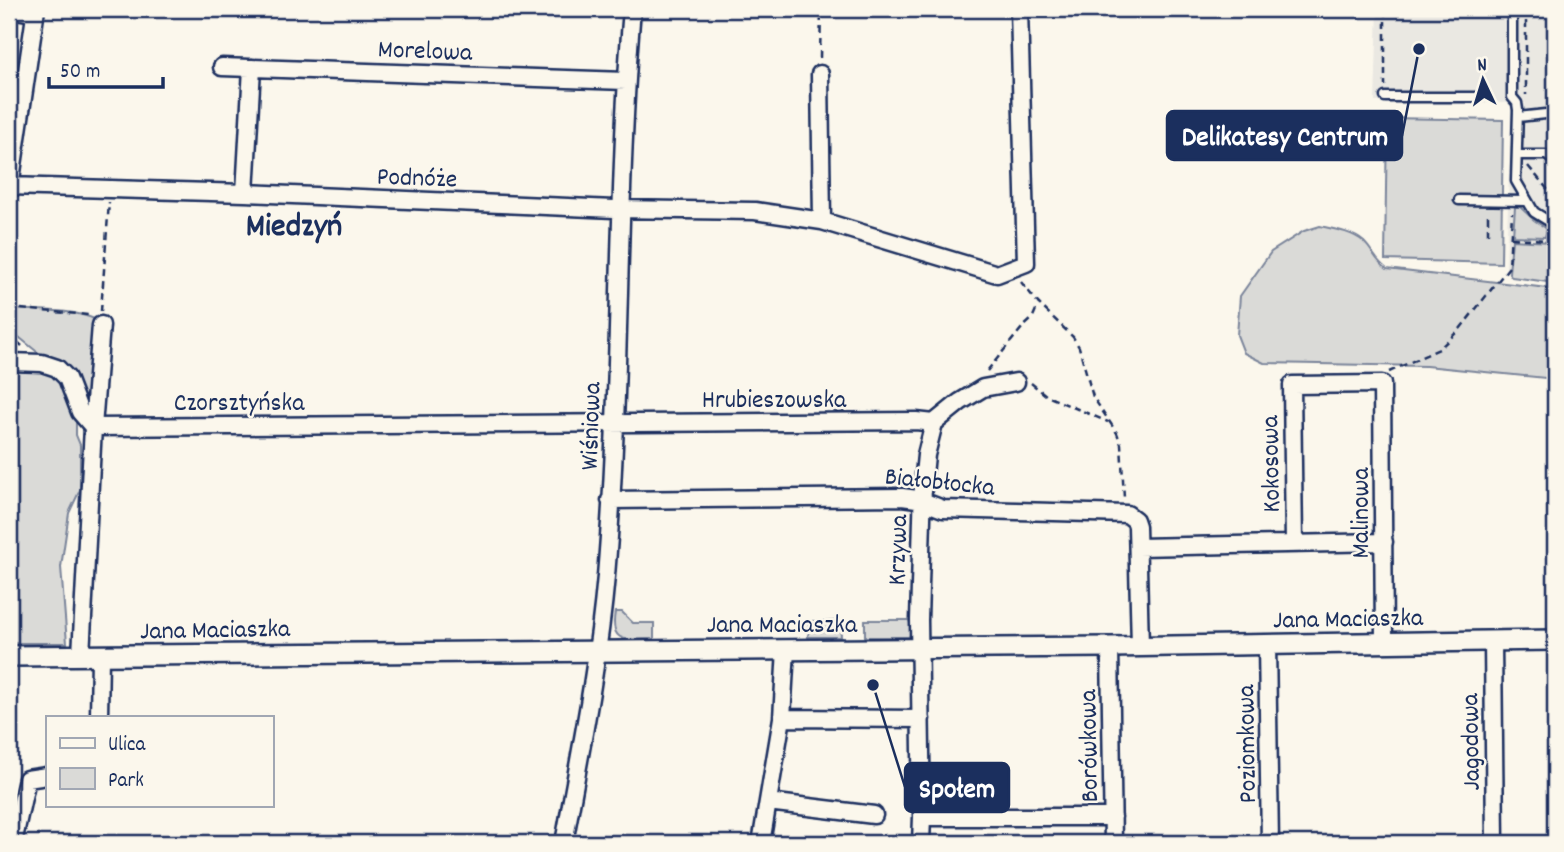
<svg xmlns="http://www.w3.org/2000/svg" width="1564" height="852" font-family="Dekko,sans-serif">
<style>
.built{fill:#eae8e2}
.green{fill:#dadad7;stroke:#7a849a;stroke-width:2}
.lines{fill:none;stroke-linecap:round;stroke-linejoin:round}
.service-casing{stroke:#1b2f5e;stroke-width:13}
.minor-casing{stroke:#1b2f5e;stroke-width:21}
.tertiary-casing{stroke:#1b2f5e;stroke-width:24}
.path{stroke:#1b2f5e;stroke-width:2.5;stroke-dasharray:7 5;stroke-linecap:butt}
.service{stroke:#fbf7ec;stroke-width:8}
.minor{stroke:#fbf7ec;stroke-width:16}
.tertiary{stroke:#fbf7ec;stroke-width:19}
.labels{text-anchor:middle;stroke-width:5;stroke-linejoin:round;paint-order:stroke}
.street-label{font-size:26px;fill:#1b2f5e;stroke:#fbf7ec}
.district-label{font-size:33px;font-weight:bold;fill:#1b2f5e;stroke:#fbf7ec}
.leader{fill:none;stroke:#1b2f5e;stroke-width:2.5}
.callout-dot{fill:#1b2f5e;stroke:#fbf7ec;stroke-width:2.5}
.callout{fill:#1b2f5e;stroke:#1b2f5e;stroke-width:2.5}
.callout-label{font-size:28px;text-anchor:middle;font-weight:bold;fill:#fff}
</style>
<rect width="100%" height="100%" fill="#fbf7ec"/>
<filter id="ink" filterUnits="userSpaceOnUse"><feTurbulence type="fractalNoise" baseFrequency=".0143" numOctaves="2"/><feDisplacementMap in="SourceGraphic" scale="14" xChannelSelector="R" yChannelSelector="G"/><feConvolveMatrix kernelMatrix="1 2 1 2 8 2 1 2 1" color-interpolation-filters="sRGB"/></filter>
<g filter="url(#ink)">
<path class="built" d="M 1378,9 L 1555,9 L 1555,283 L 1512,277 L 1506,267 L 1511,108 L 1527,103 L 1375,102 Z"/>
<path class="green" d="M 1387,118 L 1503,120 L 1501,263 L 1385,260 Z
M 1515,207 L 1520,207 L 1534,220 L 1547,229 L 1545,237 L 1513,236 Z
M 1320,226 C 1334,229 1353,232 1364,242 C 1374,252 1374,259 1387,269 L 1555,289 L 1555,379 L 1426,366 L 1264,363 L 1244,353 L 1237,335 L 1240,296 L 1271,252 L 1304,231 Z
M 1552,230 L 1555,231 L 1555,283 L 1512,277 L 1509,273 L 1512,240 L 1550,242 Z
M 9,309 C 38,311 70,308 97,320 L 93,412 L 84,406 L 68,371 L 36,351 L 9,329 Z
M 9,365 L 36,367 L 63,378 L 76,413 L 76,435 L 80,445 L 80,490 L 69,513 L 61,567 L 67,643 L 9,643 Z
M 615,612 L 622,612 L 633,623 L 654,623 L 654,639 C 629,639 609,646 615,612 Z
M 865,620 L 909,620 L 912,630 L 909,637 L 865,637 Z
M 809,621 L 840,621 L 841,637 L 808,637 Z"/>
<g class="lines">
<defs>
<path id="service" d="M 1512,9 L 1512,97 L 1517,103 L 1518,110 L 1516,181 L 1534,212 L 1555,225
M 9,13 L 35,17
M 1385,97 L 1475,97
M 1518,117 L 1555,113
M 1517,155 L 1546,155 L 1555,161
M 1459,200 L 1526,201"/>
<path id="minor" d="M 222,67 L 626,81
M 820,74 L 822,221
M 9,186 L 245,193 L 614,209 L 755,211 L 822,221 L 997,274 L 1026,263 L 1019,9
M 10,186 L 36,9
M 245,193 L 252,68
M 9,362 L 42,363 L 57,368 L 67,378 L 80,412 L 93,427 L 101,325
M 610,500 L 902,497 L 917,499 L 943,509 L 1127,514 L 1135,520 L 1137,526 L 1140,647
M 1294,544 L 1292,385 L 1382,384 L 1384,641
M 1138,547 L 1384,542
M 1493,641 L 1495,843
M 1267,644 L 1270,843
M 1110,647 L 1113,843
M 81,655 L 93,427 L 916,421 L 934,423
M 99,717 L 100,656
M 782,718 L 921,719
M 768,802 L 874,815
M 922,817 L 1113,817
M 13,843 L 27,779 L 47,776
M 564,843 C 580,754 598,666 606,576 C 622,387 616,197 632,9
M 761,843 L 782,718 L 786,649
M 921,843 L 922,817 L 919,620 L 923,485 L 926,455 L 934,423 L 960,402 L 983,388 L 1016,382"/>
<path id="tertiary" d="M 9,656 L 1110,647 L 1555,640"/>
</defs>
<use href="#service" class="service-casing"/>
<use href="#minor" class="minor-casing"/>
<use href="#tertiary" class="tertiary-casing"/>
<path class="path" d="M 1385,9 L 1385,86
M 1526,9 L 1526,95
M 820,58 L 821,9
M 1528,166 L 1555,198
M 1488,234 L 1488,213
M 1511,238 L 1547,240 L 1549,234
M 1021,282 L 1038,303 L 1073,337 L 1079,347 L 1093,397 L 1117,433 L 1121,444 L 1124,498
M 9,308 L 89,315
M 101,311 L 109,202
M 9,334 L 22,346
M 987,371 L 1022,328 L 1032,319 L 1038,305
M 1389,372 L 1439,349 L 1460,329 L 1509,267 L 1512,213
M 1031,383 L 1047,396 L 1108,422"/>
<use href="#service" class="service"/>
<use href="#minor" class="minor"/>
<use href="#tertiary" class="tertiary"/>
</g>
</g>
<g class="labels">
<g class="street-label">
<text transform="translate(425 49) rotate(2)" y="9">Morelowa</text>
<text transform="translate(417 176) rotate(2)" y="9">Podnóże</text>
<text x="774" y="407">Hrubieszowska</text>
<text x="239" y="410">Czorsztyńska</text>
<text transform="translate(589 426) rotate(-88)" y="9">Wiśniowa</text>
<text transform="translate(1269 464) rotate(-91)" y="9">Kokosowa</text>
<text transform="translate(940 480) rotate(6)" y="9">Białobłocka</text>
<text transform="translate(1359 513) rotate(-90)" y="9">Malinowa</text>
<text transform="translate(896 550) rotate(-88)" y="9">Krzywa</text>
<text transform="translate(1348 617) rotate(-1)" y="9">Jana Maciaszka</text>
<text x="782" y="632">Jana Maciaszka</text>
<text transform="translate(215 628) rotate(-1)" y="9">Jana Maciaszka</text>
<text transform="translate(1469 742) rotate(-91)" y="9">Jagodowa</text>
<text transform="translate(1245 744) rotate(-91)" y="9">Poziomkowa</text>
<text transform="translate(1087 746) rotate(-91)" y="9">Borówkowa</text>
</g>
<g class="district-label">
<text x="294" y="235">Miedzyń</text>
</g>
</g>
<path class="leader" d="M1419 49L1402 136M873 685L905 787"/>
<g class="callout-dot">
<circle cx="1419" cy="49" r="7"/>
<circle cx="873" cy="685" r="7"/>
</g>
<g class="callout">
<rect x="1167" y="111" width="235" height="49" rx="7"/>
<rect x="905" y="763" width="104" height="49" rx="7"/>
</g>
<g class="callout-label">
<text x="1285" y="145">Delikatesy Centrum</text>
<text x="957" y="797">Społem</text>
</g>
<rect width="1564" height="852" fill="none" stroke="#fbf7ec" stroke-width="35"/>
<rect x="18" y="18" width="1529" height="817" fill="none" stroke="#1b2f5e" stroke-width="2.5" filter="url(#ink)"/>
<rect x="46" y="716" width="228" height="91" fill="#fbf7ec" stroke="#a1a7b3" stroke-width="2"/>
<rect x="60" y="738" width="35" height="10" fill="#fbf7ec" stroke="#a1a7b3" stroke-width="2"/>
<text x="108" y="750" font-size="21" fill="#1b2f5e">Ulica</text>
<rect x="60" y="768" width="35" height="21" fill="#dadad7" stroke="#a1a7b3" stroke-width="2"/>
<text x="108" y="786" font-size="21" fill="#1b2f5e">Park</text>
<g transform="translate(1483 80) rotate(356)" stroke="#fbf7ec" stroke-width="5" paint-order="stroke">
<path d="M0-5L12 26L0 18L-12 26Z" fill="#1b2f5e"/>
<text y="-10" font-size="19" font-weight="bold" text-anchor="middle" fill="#1b2f5e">N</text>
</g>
<path d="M49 77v10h114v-10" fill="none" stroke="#1b2f5e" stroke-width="3.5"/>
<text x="60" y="77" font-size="21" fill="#1b2f5e" stroke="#fbf7ec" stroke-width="5" paint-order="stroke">50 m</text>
</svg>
